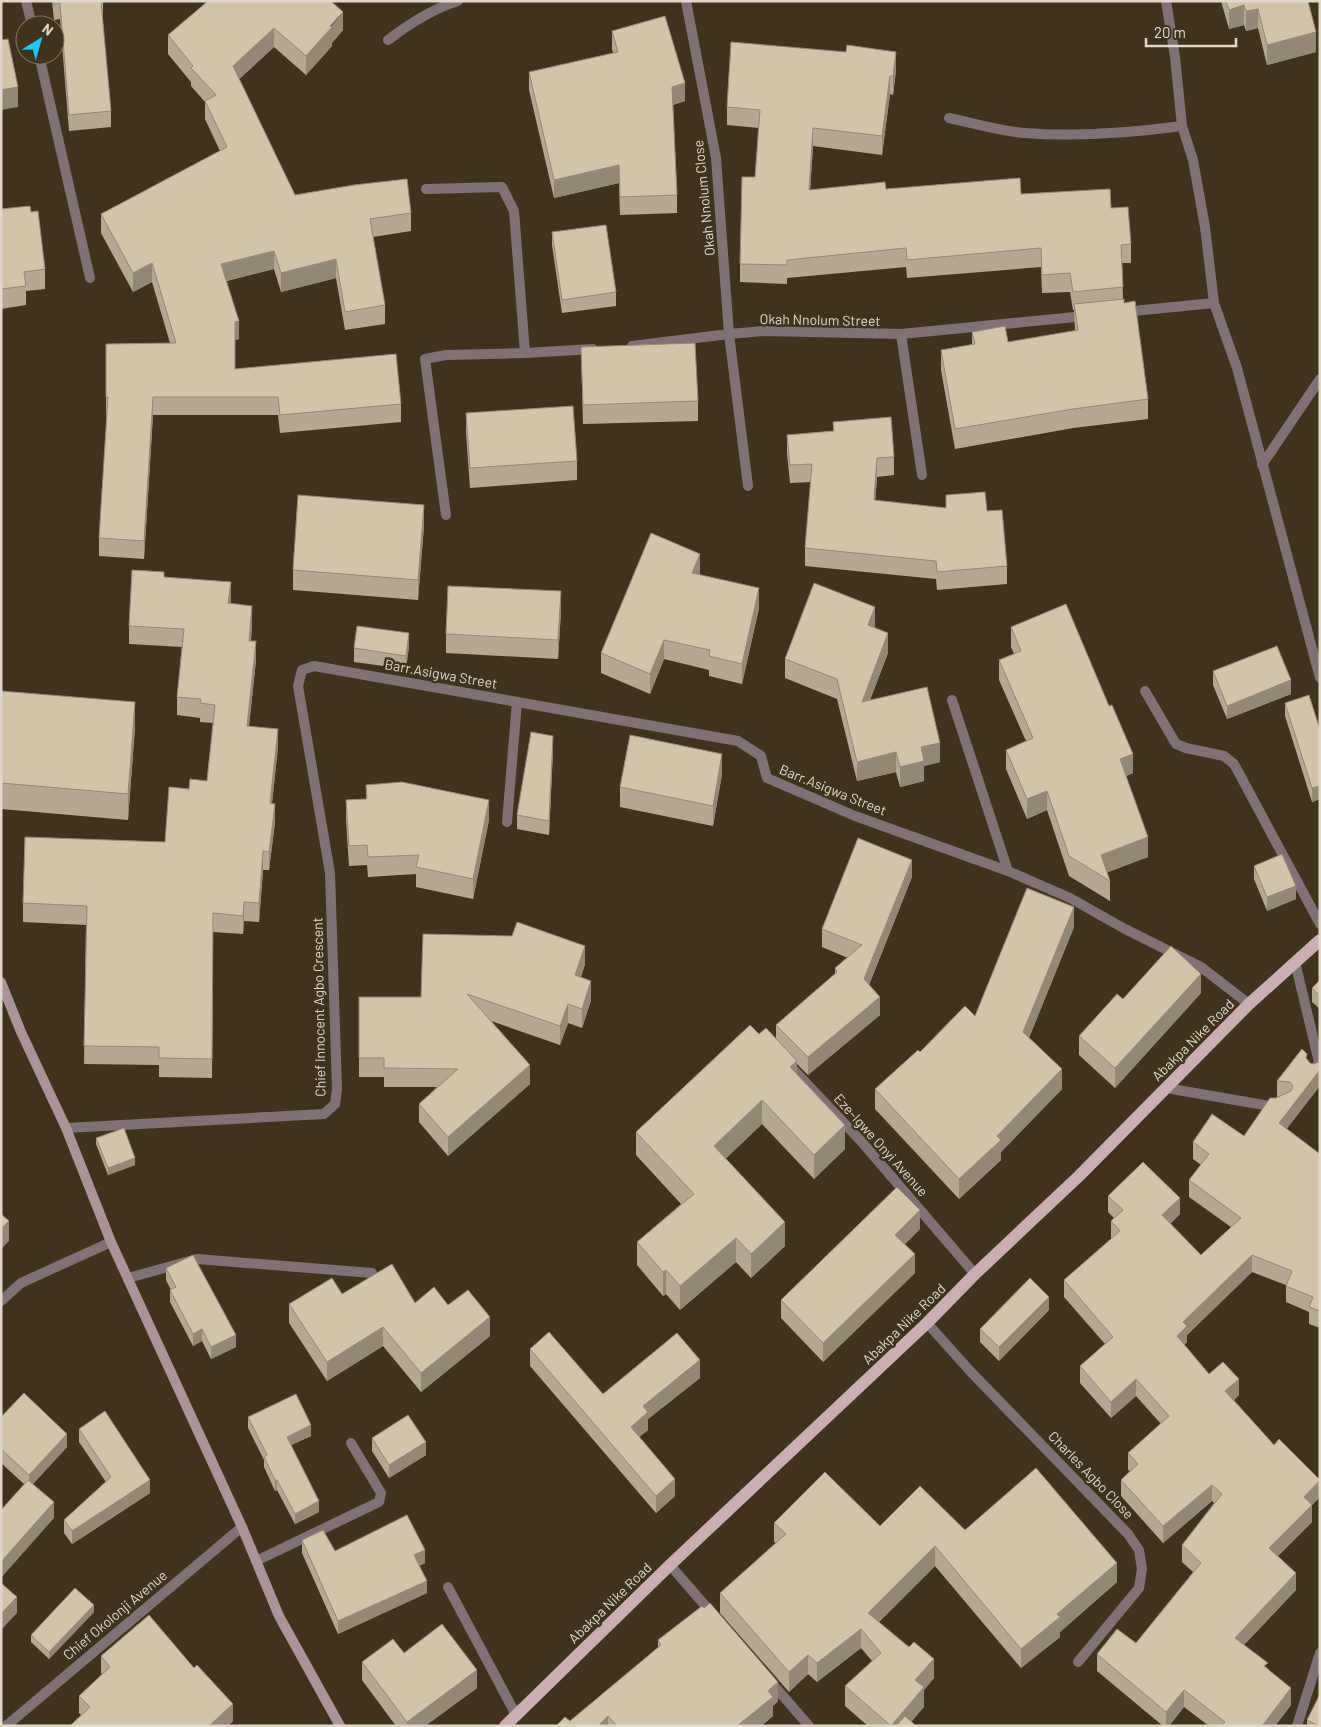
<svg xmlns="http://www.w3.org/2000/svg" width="1321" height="1727" font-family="Barlow,sans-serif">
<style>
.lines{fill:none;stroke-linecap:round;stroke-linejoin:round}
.service{stroke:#807274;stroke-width:10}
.minor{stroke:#807274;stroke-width:10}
.secondary{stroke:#aa9497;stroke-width:10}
.primary{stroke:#caaeb2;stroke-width:12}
.wall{fill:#b5a891}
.shaded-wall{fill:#938876}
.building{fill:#d2c3a9;stroke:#938876}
.labels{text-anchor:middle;stroke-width:5;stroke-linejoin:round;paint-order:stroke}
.street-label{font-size:14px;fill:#e0d8cb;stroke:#3f331e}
</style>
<rect width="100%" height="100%" fill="#3f331e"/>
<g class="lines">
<path class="service" d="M 1145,691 L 1176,744 L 1186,748 L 1224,756 L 1234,764 L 1320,924
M 1295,962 L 1319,1062 L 1313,1073
M 1166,1088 L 1276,1107
M 256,1561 L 379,1502 L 381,1493 L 351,1443
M 448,1587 L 516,1715"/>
<path class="minor" d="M 26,1 L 32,25
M 686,1 L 716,158 L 729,334 L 748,486
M 1166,1 L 1175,57 L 1182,126 L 1193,160 L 1205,227 L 1214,303 L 1237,368 L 1320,678
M 388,40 C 409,24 432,9 458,1
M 39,55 L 90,278
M 949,118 C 973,123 999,131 1024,133 C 1077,137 1130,133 1182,126
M 426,189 L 502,187 L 514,211 L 525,353
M 1123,312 L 1214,303
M 901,334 L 922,475
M 632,346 L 729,334 L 765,331 L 901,334 L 1086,316
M 1262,465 L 1320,379
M 446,515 L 425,359 L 446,355 L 525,353 L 593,349
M 952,700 L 1008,871
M 507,822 L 517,702
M 788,1064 L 861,1141 L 975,1274
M 66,1128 L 324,1114 L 335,1104 L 337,1089 L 330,873 L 298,686 L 302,670 L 314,666 L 738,741 L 761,756 L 767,778 L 855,816 L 1008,871 L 1070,898 L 1125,929 L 1201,967 L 1249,1004
M 128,1278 L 197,1259 L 372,1273
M 1,1301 L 21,1283 L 111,1242
M 927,1323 L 971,1372 L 1128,1534 L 1139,1550 L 1142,1569 L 1139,1588 L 1078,1662
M 670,1565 L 715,1617
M 770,1681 L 809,1726
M 6,1726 L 242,1527
M 1297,1726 L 1320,1653"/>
<path class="secondary" d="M 1,982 L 21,1032 L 66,1128 L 111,1242 L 242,1527 L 279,1616 L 340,1726"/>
<path class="primary" d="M 505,1726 L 670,1565 L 927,1323 L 975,1274 L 1079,1176 L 1249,1004 L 1320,940"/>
</g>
<path class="wall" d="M 52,1 L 103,1 L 103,15 L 102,15 L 111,111 L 111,127 L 69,131 L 60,19 L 54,20 Z
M 208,1 L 343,30 L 332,43 L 332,46 L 306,75 L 274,47 L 239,79 L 295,195 L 411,213 L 411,231 L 373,237 L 385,305 L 385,324 L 345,330 L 336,278 L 281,292 L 274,269 L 227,281 L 239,339 L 235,340 L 235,369 L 401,404 L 401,422 L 280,433 L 278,415 L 153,415 L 144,559 L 99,556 L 99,538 L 107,415 L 106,415 L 106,344 L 170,343 L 152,282 L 133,292 L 101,233 L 101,214 L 220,151 L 205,119 L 205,102 L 191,86 L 191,82 L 168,54 L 168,35 Z
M 1221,1 L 1308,1 L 1316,52 L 1267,65 L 1258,28 L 1246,31 L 1244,25 L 1229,29 Z
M 612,31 L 685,101 L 673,105 L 677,195 L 677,213 L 620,215 L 619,183 L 554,198 L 529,90 L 529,72 L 613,53 L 612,49 Z
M 896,70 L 893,95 L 890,94 L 882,155 L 813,146 L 810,190 L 886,189 L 1021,194 L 1111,208 L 1131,244 L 1131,263 L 1122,263 L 1123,299 L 1148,399 L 1148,419 L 1073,428 L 955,449 L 941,370 L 941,350 L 972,345 L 972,332 L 1008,342 L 1075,331 L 1074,310 L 1073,310 L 1070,292 L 1042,293 L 1041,267 L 907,278 L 906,267 L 787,278 L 787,284 L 740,282 L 740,264 L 755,177 L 759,128 L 727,125 L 727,107 Z
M 1,209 L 31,212 L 45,269 L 45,289 L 26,291 L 26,305 L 1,309 Z
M 552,232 L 616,292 L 616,306 L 562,313 L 552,245 Z
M 581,347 L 698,401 L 698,421 L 583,424 Z
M 466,413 L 577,461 L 577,480 L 470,488 L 466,433 Z
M 833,422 L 894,457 L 894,475 L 877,477 L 875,501 L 946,508 L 946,495 L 987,511 L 1007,566 L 1007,584 L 937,590 L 936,579 L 805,566 L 805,548 L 811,482 L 790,483 L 787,453 L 787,435 L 833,431 Z
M 424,525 L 418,600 L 293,590 L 293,570 Z
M 700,574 L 759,608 L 742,684 L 709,676 L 709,670 L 664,659 L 650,694 L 601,673 L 601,653 Z
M 164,577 L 230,603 L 252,625 L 251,641 L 256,660 L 249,726 L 278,747 L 272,803 L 275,822 L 269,870 L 263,870 L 259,922 L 244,921 L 243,934 L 213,932 L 212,1078 L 159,1077 L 159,1065 L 84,1064 L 86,925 L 23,922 L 23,903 L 165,842 L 189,789 L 207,781 L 213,723 L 200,722 L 200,718 L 177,715 L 177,697 L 182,647 L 129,644 L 129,626 Z
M 561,611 L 558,659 L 446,653 L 446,634 Z
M 875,626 L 874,628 L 888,653 L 870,700 L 940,762 L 924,766 L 924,781 L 900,787 L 896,772 L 857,781 L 837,699 L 785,678 L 785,659 Z
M 1011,627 L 1133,773 L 1126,776 L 1148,857 L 1107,872 L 1110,881 L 1110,901 L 1069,876 L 1047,810 L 1027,819 L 1006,769 L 1006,750 L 1026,741 L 999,680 L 999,660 L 1014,654 L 1011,647 Z
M 409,646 L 406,669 L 354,662 L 354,648 Z
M 1213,671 L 1291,694 L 1227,719 L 1213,685 Z
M 1,691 L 135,727 L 128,820 L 1,809 Z
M 1285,703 L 1320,730 L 1320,799 L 1312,802 L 1285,716 Z
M 553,750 L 549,835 L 517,829 L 517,815 Z
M 722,774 L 713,826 L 620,807 L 620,787 Z
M 366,785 L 489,820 L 473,899 L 416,887 L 416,874 L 368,877 L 367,865 L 349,866 L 346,820 L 346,800 L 366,799 Z
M 1254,866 L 1296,899 L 1267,911 L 1254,879 Z
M 912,877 L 869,985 L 880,1015 L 808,1075 L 797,1064 L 797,1074 L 845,1149 L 814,1179 L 762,1124 L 725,1159 L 785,1246 L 751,1278 L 736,1262 L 680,1310 L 666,1294 L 663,1296 L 637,1265 L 637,1242 L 681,1204 L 636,1155 L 636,1132 L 759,1034 L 776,1039 L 776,1025 L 835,974 L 835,968 L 848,958 L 822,947 L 822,929 Z
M 1074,927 L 1029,1038 L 1062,1089 L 1001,1152 L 1001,1160 L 959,1199 L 875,1109 L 875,1089 L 920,1052 L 975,1016 Z
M 585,964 L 581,977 L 591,1000 L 582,1028 L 568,1023 L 560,1045 L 491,1021 L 530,1084 L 448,1156 L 419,1122 L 419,1104 L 437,1087 L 384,1087 L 384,1077 L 359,1077 L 359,997 L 421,997 Z
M 1320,980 L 1320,1009 L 1312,1002 L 1312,988 Z
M 1201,993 L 1115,1088 L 1079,1055 L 1079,1036 L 1123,999 Z
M 1302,1049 L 1287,1129 L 1320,1154 L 1320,1328 L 1309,1324 L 1309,1312 L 1286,1302 L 1286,1285 L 1252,1272 L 1187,1335 L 1187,1342 L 1184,1345 L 1209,1374 L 1239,1395 L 1234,1400 L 1274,1445 L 1320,1480 L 1320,1497 L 1312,1505 L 1312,1522 L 1278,1556 L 1296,1590 L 1244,1645 L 1268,1669 L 1291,1705 L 1275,1726 L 1209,1726 L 1184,1707 L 1169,1726 L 1163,1726 L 1097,1671 L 1097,1654 L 1136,1643 L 1193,1572 L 1182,1562 L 1182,1545 L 1214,1503 L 1212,1501 L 1163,1543 L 1121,1496 L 1121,1480 L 1130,1471 L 1128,1470 L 1128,1453 L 1161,1424 L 1136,1396 L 1111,1418 L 1080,1383 L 1080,1366 L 1105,1344 L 1064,1297 L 1064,1280 L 1111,1239 L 1111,1221 L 1114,1218 L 1108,1212 L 1108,1196 L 1180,1214 L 1170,1224 L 1201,1255 L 1231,1227 L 1189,1197 L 1189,1180 L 1201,1165 L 1193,1159 L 1193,1142 L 1244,1136 L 1277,1097 L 1277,1081 Z
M 96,1138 L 135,1165 L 108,1175 L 96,1144 Z
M 920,1229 L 905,1244 L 915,1273 L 823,1362 L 781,1318 L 781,1300 Z
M 166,1268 L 236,1347 L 211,1359 L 202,1341 L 193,1346 L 170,1302 L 170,1290 L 171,1290 L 166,1280 Z
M 342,1294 L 415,1303 L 448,1305 L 490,1336 L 421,1392 L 383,1346 L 327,1381 L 289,1323 L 289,1304 Z
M 1049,1310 L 999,1361 L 980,1342 L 980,1329 Z
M 530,1349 L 603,1394 L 700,1378 L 648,1419 L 648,1430 L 639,1437 L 675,1496 L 656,1513 L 530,1366 Z
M 1,1417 L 67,1447 L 33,1484 L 54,1518 L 24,1484 L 1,1463 Z
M 248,1417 L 311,1436 L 291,1445 L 319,1512 L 295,1524 L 277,1490 L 275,1491 L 264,1467 L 264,1460 L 248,1428 Z
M 79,1429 L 150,1493 L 72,1544 L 64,1533 L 64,1520 L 106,1482 L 79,1442 Z
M 372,1438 L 426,1455 L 389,1478 L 372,1451 Z
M 774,1523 L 965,1530 L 1117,1582 L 1060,1632 L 1060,1637 L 1021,1668 L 935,1566 L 879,1622 L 934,1678 L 924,1690 L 924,1707 L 911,1721 L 916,1726 L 868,1726 L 845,1706 L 845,1686 L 872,1661 L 861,1648 L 817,1682 L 808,1674 L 789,1692 L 720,1613 L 720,1593 L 776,1543 L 774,1542 Z
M 302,1540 L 335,1551 L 425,1563 L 419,1566 L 427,1593 L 338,1634 L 302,1553 Z
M 94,1612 L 49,1659 L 31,1642 L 31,1635 Z
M 658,1640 L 778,1701 L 773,1706 L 773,1716 L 761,1726 L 556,1726 L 570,1721 L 658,1648 Z
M 404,1653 L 477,1688 L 425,1726 L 396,1726 L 362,1680 L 362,1662 Z
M 101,1656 L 233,1721 L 228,1726 L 70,1726 L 81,1715 L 79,1713 L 79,1696 L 102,1674 L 101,1673 Z
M 1307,1720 L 1320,1726 L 1307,1726 Z"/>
<path class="shaded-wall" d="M 1244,5 L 1244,25 L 1229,29 L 1229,10 Z
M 1258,9 L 1258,28 L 1246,31 L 1246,11 Z
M 343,12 L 343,30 L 332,43 L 332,46 L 306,75 L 306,56 Z
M 274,28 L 274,47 L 233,85 L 233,66 Z
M 1316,32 L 1316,52 L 1267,65 L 1267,45 Z
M 896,52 L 896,70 L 893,95 L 893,76 Z
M 890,76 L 890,94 L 882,155 L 882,136 Z
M 685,83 L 685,101 L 672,105 L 672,87 Z
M 18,87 L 18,107 L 1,110 L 1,90 Z
M 813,128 L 813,146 L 809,208 L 809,190 Z
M 619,165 L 619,183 L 554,198 L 554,180 Z
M 274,251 L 274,269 L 221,282 L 221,264 Z
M 336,259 L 336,278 L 281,292 L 281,273 Z
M 152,263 L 152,282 L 133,292 L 133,273 Z
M 239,321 L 239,339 L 235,340 L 235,322 Z
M 153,397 L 153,415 L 144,559 L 144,541 Z
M 877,458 L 877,477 L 874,518 L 874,500 Z
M 424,505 L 424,525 L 418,600 L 418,580 Z
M 700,554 L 700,574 L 692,592 L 692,573 Z
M 231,582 L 231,601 L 228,621 L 228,603 Z
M 759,588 L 759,608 L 742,684 L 742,664 Z
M 561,591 L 561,611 L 558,659 L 558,640 Z
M 252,606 L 252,625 L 249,659 L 249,641 Z
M 875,607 L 875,626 L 868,645 L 868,625 Z
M 409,633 L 409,646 L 406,669 L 406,656 Z
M 888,633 L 888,653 L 862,721 L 862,702 Z
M 664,640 L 664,659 L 650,694 L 650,674 Z
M 256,641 L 256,660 L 247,744 L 247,726 Z
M 1291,680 L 1291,694 L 1227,719 L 1227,706 Z
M 135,702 L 135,727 L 128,820 L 128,794 Z
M 278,729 L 278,747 L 270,822 L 270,803 Z
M 553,736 L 553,750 L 549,835 L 549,821 Z
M 940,743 L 940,762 L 924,766 L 924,781 L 900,787 L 900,767 L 921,747 Z
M 896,752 L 896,772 L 857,781 L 857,762 Z
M 722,754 L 722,774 L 713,826 L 713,806 Z
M 1133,754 L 1133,773 L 1120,779 L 1120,759 Z
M 1320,786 L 1320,799 L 1312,802 L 1312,788 Z
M 1047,791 L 1047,810 L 1027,819 L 1027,799 Z
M 489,800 L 489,820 L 473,899 L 473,879 Z
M 275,804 L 275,822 L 269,870 L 269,852 Z
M 1148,837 L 1148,857 L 1101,875 L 1101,855 Z
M 263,851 L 263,870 L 259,922 L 259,903 Z
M 912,860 L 912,877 L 864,997 L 864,979 Z
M 1296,886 L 1296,899 L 1267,911 L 1267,897 Z
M 244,902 L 244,921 L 243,934 L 243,916 Z
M 1074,907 L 1074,927 L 1023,1052 L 1023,1032 Z
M 585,946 L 585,964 L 575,994 L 575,975 Z
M 1201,974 L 1201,993 L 1115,1088 L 1115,1068 Z
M 591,981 L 591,1000 L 582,1028 L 582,1009 Z
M 880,997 L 880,1015 L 808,1075 L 808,1057 Z
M 568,1004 L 568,1023 L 560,1045 L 560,1026 Z
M 797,1061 L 797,1084 L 790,1067 Z
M 530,1065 L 530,1084 L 448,1156 L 448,1137 Z
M 1062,1069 L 1062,1089 L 1001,1152 L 1001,1160 L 959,1199 L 959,1179 L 997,1136 Z
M 1320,1070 L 1320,1086 L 1279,1139 L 1279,1123 Z
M 762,1100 L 762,1124 L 714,1170 L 714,1146 Z
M 845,1125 L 845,1149 L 814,1179 L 814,1155 Z
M 135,1158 L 135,1165 L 108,1175 L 108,1168 Z
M 1180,1198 L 1180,1214 L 1162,1232 L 1162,1215 Z
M 920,1210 L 920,1229 L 895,1253 L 895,1235 Z
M 9,1221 L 9,1241 L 1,1249 L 1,1229 Z
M 785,1222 L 785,1246 L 751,1278 L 751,1254 Z
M 736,1238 L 736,1262 L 680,1310 L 680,1286 Z
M 915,1254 L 915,1273 L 823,1362 L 823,1343 Z
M 1252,1255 L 1252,1272 L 1187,1335 L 1187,1342 L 1177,1352 L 1177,1336 L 1183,1322 Z
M 666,1270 L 666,1294 L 663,1296 L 663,1272 Z
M 1049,1297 L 1049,1310 L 999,1361 L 999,1347 Z
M 490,1317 L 490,1336 L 421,1392 L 421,1373 Z
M 383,1327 L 383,1346 L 327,1381 L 327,1362 Z
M 202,1329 L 202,1341 L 193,1346 L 193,1334 Z
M 236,1335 L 236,1347 L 211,1359 L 211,1347 Z
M 700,1360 L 700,1378 L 648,1419 L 648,1430 L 631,1444 L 631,1427 L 643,1406 Z
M 1136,1379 L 1136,1396 L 1111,1418 L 1111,1402 Z
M 1239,1379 L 1239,1395 L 1225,1407 L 1225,1391 Z
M 311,1425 L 311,1436 L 287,1447 L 287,1437 Z
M 67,1434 L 67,1447 L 29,1488 L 29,1475 Z
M 426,1442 L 426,1455 L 389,1478 L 389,1465 Z
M 675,1479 L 675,1496 L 656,1513 L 656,1496 Z
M 150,1480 L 150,1493 L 72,1544 L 72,1531 Z
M 275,1480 L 277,1480 L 277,1490 L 275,1491 Z
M 1320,1481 L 1320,1497 L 1304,1513 L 1304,1497 Z
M 1212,1485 L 1212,1501 L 1163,1543 L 1163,1526 Z
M 319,1501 L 319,1512 L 295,1524 L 295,1514 Z
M 54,1502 L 54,1518 L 1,1578 L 1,1562 Z
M 1312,1505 L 1312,1522 L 1269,1564 L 1269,1548 Z
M 935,1546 L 935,1566 L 868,1632 L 868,1613 Z
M 425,1550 L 425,1563 L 414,1568 L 414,1555 Z
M 1117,1563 L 1117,1582 L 1060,1632 L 1060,1637 L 1021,1668 L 1021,1649 L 1057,1614 Z
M 1296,1573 L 1296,1590 L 1235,1654 L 1235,1638 Z
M 427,1581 L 427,1593 L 338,1634 L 338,1621 Z
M 17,1597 L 17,1613 L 1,1630 L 1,1614 Z
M 94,1605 L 94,1612 L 49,1659 L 49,1652 Z
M 861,1629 L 861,1648 L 817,1682 L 817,1663 Z
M 808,1655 L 808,1674 L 789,1692 L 789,1672 Z
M 934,1659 L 934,1678 L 924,1690 L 924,1707 L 908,1726 L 891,1726 L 915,1680 Z
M 477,1670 L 477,1688 L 425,1726 L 407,1726 L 407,1722 Z
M 778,1682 L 778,1701 L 773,1706 L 773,1716 L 761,1726 L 737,1726 L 768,1691 Z
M 1291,1688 L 1291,1705 L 1275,1726 L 1262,1726 Z
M 1184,1690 L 1184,1707 L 1169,1726 L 1166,1726 L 1166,1712 Z
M 233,1704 L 233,1721 L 228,1726 L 209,1726 Z
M 608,1716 L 608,1726 L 598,1726 Z"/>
<path class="building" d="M 54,1 L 101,1 L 111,111 L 69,115 L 60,3 L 54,4 Z
M 208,1 L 331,1 L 343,12 L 330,26 L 332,27 L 306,56 L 274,28 L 233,66 L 295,195 L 354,185 L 407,179 L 411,213 L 370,219 L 385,305 L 345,312 L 336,259 L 281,273 L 274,251 L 221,264 L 239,321 L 235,322 L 235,369 L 396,354 L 401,404 L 280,415 L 278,397 L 153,397 L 144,541 L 99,538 L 108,397 L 106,397 L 106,344 L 176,343 L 152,263 L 133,273 L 101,214 L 227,147 L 205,101 L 216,95 L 191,68 L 193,66 L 168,35 Z
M 1226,1 L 1308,1 L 1316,32 L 1267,45 L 1258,9 L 1246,11 L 1244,5 L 1229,10 Z
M 665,16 L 685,83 L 672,87 L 677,195 L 620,197 L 619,165 L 554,180 L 529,72 L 618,52 L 612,31 Z
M 8,39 L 18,87 L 1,90 L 1,40 Z
M 731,42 L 846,52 L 847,45 L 896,52 L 893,76 L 890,76 L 882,136 L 813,128 L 809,190 L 885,182 L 886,189 L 1020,178 L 1021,194 L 1110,189 L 1111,208 L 1128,207 L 1131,244 L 1121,245 L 1123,287 L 1073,292 L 1070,273 L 1042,275 L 1041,248 L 907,260 L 906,248 L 787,260 L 787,265 L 740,264 L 742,177 L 755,177 L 760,110 L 727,107 Z
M 30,206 L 31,212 L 38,211 L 45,269 L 24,272 L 26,286 L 1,289 L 1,209 Z
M 606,225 L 616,292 L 562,300 L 552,232 Z
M 1124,299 L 1124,303 L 1135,301 L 1148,399 L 1073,409 L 955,429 L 941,350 L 975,344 L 972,332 L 1005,326 L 1008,342 L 1078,330 L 1074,304 Z
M 695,343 L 698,401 L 583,405 L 581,347 Z
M 573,406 L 577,461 L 470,468 L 466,413 Z
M 891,417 L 894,457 L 877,458 L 874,500 L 946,508 L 946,495 L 985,492 L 987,511 L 1002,510 L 1007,566 L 937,572 L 936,561 L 805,548 L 812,464 L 790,465 L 787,435 L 834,431 L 833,422 Z
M 298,495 L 424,505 L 418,580 L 293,570 Z
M 651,533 L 700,554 L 692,573 L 759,588 L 742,664 L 709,656 L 710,650 L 664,640 L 650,674 L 601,653 Z
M 132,570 L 164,572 L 164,577 L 231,582 L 228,603 L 252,606 L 249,641 L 256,641 L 247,726 L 278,729 L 270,803 L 275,804 L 269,852 L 263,851 L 259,903 L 244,902 L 243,916 L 213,913 L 212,1059 L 159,1058 L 159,1047 L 84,1046 L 87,906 L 23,903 L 25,837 L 165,842 L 169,787 L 189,789 L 190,779 L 207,781 L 215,705 L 200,703 L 201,699 L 177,697 L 184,629 L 129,626 Z
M 814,583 L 875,607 L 868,625 L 888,633 L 862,702 L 927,687 L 940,743 L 921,747 L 924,761 L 900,767 L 896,752 L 857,762 L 837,679 L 785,659 Z
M 448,586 L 561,591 L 558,640 L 446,634 Z
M 1066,604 L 1109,706 L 1112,705 L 1133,754 L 1120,759 L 1148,837 L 1101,855 L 1110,881 L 1069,856 L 1047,791 L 1027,799 L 1006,750 L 1033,738 L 999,660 L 1021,651 L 1011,627 Z
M 357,626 L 409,633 L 406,656 L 354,648 Z
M 1277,646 L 1291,680 L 1227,706 L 1213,671 Z
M 1,691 L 135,702 L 128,794 L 1,783 Z
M 1309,695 L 1320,730 L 1320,786 L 1312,788 L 1285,703 Z
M 531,732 L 553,736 L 549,821 L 517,815 Z
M 630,735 L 722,754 L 713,806 L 620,787 Z
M 402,782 L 489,800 L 473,879 L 416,867 L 419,855 L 368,857 L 367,845 L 349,846 L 346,800 L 367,799 L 366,785 Z
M 858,838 L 912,860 L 864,979 L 880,997 L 808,1057 L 776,1025 L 837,972 L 835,968 L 862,945 L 822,929 Z
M 1282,854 L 1296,886 L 1267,897 L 1254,866 Z
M 1027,888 L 1074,907 L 1023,1032 L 1062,1069 L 997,1136 L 1001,1140 L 959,1179 L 875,1089 L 918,1050 L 920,1052 L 965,1006 L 975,1016 Z
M 517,922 L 585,946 L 575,975 L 591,981 L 582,1009 L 568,1004 L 560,1026 L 467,994 L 530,1065 L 448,1137 L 419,1104 L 458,1069 L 384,1068 L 384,1058 L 359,1058 L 359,997 L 421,997 L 423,934 L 512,936 Z
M 1171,946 L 1201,974 L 1115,1068 L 1079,1036 L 1117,994 L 1123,999 Z
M 1320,980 L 1320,996 L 1312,988 Z
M 750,1025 L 759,1034 L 766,1028 L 797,1061 L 790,1067 L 845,1125 L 814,1155 L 762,1100 L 714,1146 L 785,1222 L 751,1254 L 736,1238 L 680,1286 L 666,1270 L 663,1272 L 637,1242 L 694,1194 L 636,1132 Z
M 1302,1049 L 1307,1054 L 1306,1058 L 1310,1063 L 1314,1064 L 1318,1062 L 1320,1063 L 1320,1070 L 1279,1123 L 1320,1154 L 1320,1311 L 1309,1307 L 1313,1297 L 1286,1286 L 1292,1271 L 1252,1255 L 1183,1322 L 1187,1326 L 1177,1336 L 1209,1374 L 1223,1362 L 1239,1379 L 1225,1391 L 1274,1445 L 1279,1439 L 1320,1480 L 1304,1497 L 1312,1505 L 1269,1548 L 1296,1573 L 1235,1638 L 1268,1663 L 1264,1666 L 1291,1688 L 1262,1726 L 1222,1726 L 1225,1722 L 1184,1690 L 1166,1712 L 1097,1654 L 1117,1629 L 1136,1643 L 1201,1563 L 1182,1545 L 1222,1494 L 1212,1485 L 1163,1526 L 1121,1480 L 1138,1464 L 1128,1453 L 1169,1416 L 1136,1379 L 1111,1402 L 1080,1366 L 1113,1337 L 1064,1280 L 1120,1231 L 1111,1221 L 1123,1210 L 1108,1196 L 1143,1162 L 1180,1198 L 1162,1215 L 1201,1255 L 1241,1218 L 1189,1180 L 1209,1154 L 1193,1142 L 1212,1114 L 1244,1136 L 1270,1098 L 1276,1098 L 1291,1091 L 1293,1086 L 1290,1082 L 1277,1081 Z
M 124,1128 L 135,1158 L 108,1168 L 96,1138 Z
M 897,1187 L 920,1210 L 895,1235 L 915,1254 L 823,1343 L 781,1300 Z
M 1,1214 L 9,1221 L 1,1229 Z
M 193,1255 L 236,1335 L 211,1347 L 202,1329 L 193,1334 L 170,1290 L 176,1287 L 166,1268 Z
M 392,1264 L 415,1303 L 434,1287 L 448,1305 L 468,1290 L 490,1317 L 421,1373 L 383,1327 L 327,1362 L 289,1304 L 332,1278 L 342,1294 Z
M 1030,1278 L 1049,1297 L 999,1347 L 980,1329 Z
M 549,1332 L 603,1394 L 677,1333 L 700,1360 L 643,1406 L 648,1412 L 631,1427 L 675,1479 L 656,1496 L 530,1349 Z
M 24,1393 L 67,1434 L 29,1475 L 1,1449 L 1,1417 Z
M 296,1394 L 311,1425 L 287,1437 L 319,1501 L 295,1514 L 277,1480 L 275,1480 L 264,1457 L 267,1455 L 248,1417 Z
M 105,1411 L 150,1480 L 72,1531 L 64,1520 L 111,1477 L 79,1429 Z
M 408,1415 L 426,1442 L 389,1465 L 372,1438 Z
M 1036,1468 L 1117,1563 L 1057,1614 L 1060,1617 L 1021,1649 L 935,1546 L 868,1613 L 909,1647 L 914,1642 L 934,1659 L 915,1680 L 924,1687 L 891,1726 L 845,1686 L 881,1653 L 861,1629 L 817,1663 L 808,1655 L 789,1672 L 720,1593 L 786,1534 L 774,1523 L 825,1472 L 880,1526 L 920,1486 L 965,1530 Z
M 28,1480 L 54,1502 L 1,1562 L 1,1510 Z
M 407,1515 L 425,1550 L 414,1555 L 427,1581 L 338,1621 L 302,1540 L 323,1530 L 335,1551 Z
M 1,1583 L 17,1597 L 1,1614 Z
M 75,1588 L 94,1605 L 49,1652 L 31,1635 Z
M 710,1603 L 778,1682 L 768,1691 L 773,1697 L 737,1726 L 617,1726 L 608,1716 L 598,1726 L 556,1726 L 565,1717 L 570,1721 L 661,1645 L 658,1640 L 702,1606 L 704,1608 Z
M 149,1615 L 194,1668 L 197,1665 L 233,1704 L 209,1726 L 70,1726 L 90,1707 L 79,1696 L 110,1667 L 101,1656 Z
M 442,1624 L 477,1670 L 407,1722 L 362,1662 L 393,1639 L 404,1653 Z
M 1320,1694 L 1320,1726 L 1319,1726 L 1307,1720 Z
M 905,1716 L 916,1726 L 896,1726 Z"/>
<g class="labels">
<g class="street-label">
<text transform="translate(704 198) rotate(-96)" y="5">Okah Nnolum Close</text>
<text transform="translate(820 320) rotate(1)" y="5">Okah Nnolum Street</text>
<text transform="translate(441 674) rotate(10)" y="5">Barr.Asigwa Street</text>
<text transform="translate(833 790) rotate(22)" y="5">Barr.Asigwa Street</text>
<text transform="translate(319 1007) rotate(-91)" y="5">Chief Innocent Agbo Crescent</text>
<text transform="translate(1193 1040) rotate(-45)" y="5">Abakpa Nike Road</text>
<text transform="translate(881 1145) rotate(48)" y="5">Eze-Igwe Onyi Avenue</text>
<text transform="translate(904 1324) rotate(-44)" y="5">Abakpa Nike Road</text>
<text transform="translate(1091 1475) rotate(46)" y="5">Charles Agbo Close</text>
<text transform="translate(610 1603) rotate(-44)" y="5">Abakpa Nike Road</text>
<text transform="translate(115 1615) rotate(-40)" y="5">Chief Okolonji Avenue</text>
</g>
</g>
<rect width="1321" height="1727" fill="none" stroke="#e0d8cb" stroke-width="5"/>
<g transform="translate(40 40) rotate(37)"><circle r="24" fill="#3f331e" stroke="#7f7563"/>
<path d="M0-4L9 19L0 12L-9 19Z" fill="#1ec9fd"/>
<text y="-8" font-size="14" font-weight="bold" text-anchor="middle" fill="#e0d8cb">N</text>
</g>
<path d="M1146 38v8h90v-8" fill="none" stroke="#e0d8cb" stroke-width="2.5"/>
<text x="1154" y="38" font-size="15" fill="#e0d8cb" stroke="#3f331e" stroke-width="4" paint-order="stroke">20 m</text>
</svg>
